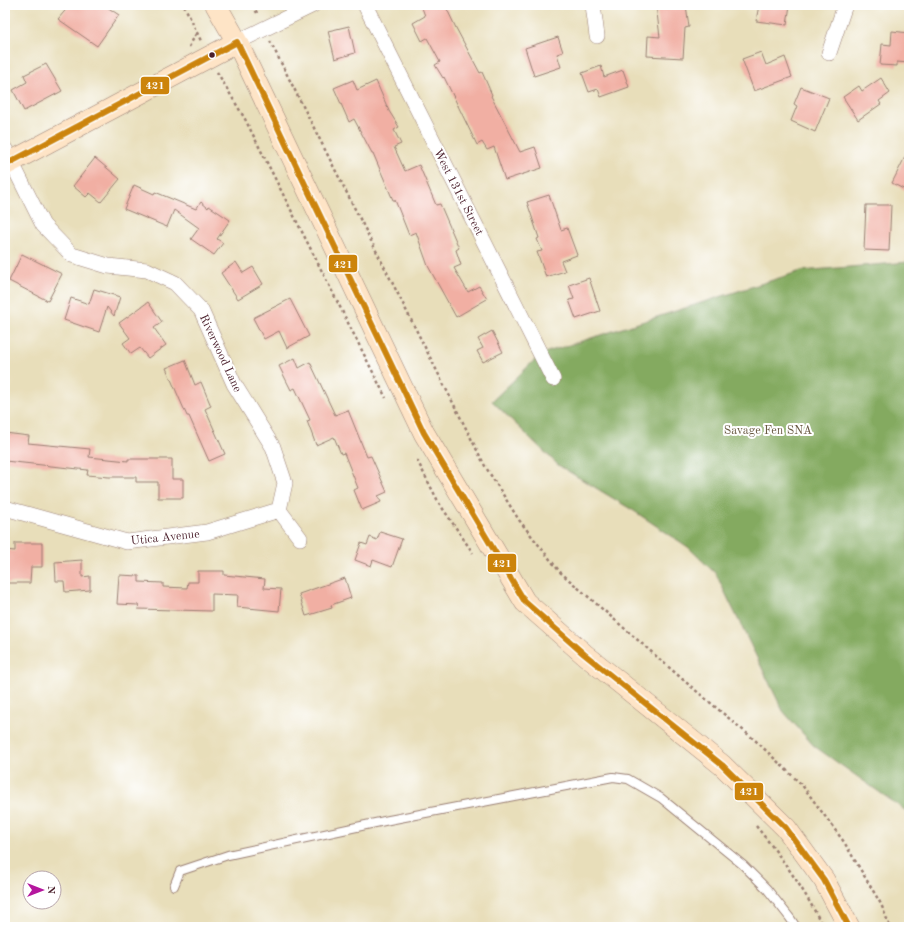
<svg xmlns="http://www.w3.org/2000/svg" width="914" height="932" font-family="'Old Standard TT',serif">
<style>
.forest{fill:#84aa60;stroke:#676446}
.building{fill:#f1afa3}
.lines{fill:none;stroke-linecap:round;stroke-linejoin:round}
.lane-casing{stroke:#997e72;stroke-width:10}
.street-casing{stroke:#997e72;stroke-width:16}
.secondary-casing{stroke:#997e72;stroke-width:22}
.path{stroke:#997e72;stroke-width:2.5;stroke-dasharray:3 3;stroke-linecap:butt}
.lane{stroke:#fff;stroke-width:8}
.street{stroke:#fff;stroke-width:15}
.secondary{stroke:#fee4c6;stroke-width:21}
.bus-1-casing{stroke:#fff;stroke-width:9}
.bus-1{stroke:#cc840b;stroke-width:6}
.bus-dot{fill:#4a1f2b;stroke:#fff;stroke-width:1.5}
.labels{text-anchor:middle;stroke-width:4;stroke-linejoin:round;paint-order:stroke}
.street-label{font-size:12px;fill:#4a1f2b;stroke:#fff}
.park-label{font-size:12px;fill:#6a5942;stroke:#fff}
.line-badge{stroke:#fff;stroke-width:1.5}
.badge-label{font-size:11px;text-anchor:middle;font-weight:bold;fill:#fff}
</style>
<rect width="100%" height="100%" fill="#fff"/>
<filter id="ink" filterUnits="userSpaceOnUse"><feTurbulence type="fractalNoise" baseFrequency=".025" numOctaves="2"/><feDisplacementMap in="SourceGraphic" scale="8" xChannelSelector="R" yChannelSelector="G"/><feConvolveMatrix kernelMatrix="1 2 1 2 8 2 1 2 1" color-interpolation-filters="sRGB"/></filter>
<filter id="wash" filterUnits="userSpaceOnUse"><feTurbulence type="fractalNoise" baseFrequency=".012" numOctaves="4" result="noise"/><feDisplacementMap in="SourceGraphic" scale="16" xChannelSelector="R" yChannelSelector="G"/><feGaussianBlur stdDeviation="0.9" result="paint"/><feColorMatrix in="noise" values="0 0 0 0 0 0 0 0 0 0 0 0 0 0 0 0 0 1.4 0 .05"/><feComposite in="paint" operator="in"/></filter>
<g filter="url(#wash)">
<rect width="100%" height="100%" fill="#e8deba"/>
<path class="forest" d="M 909,262 L 909,813 L 814,746 L 783,711 L 716,574 L 688,547 L 634,511 L 558,465 L 492,401 L 541,354 L 801,271 Z"/>
<g id="blocks">
<path class="building" d="M 70,5 L 104,5 L 119,15 L 97,46 L 58,19 Z
M 421,5 L 445,5 L 456,28 L 480,73 L 482,72 L 492,95 L 491,96 L 520,152 L 535,147 L 542,168 L 505,180 L 494,147 L 487,150 L 482,142 L 477,145 L 444,77 L 443,78 L 435,65 L 440,62 L 427,38 L 422,41 L 413,23 L 425,16 Z
M 656,5 L 686,5 L 689,27 L 685,28 L 683,58 L 647,56 L 648,36 L 660,37 Z
M 759,5 L 790,5 L 787,25 L 756,21 Z
M 349,26 L 355,53 L 335,59 L 328,31 Z
M 892,31 L 909,33 L 909,63 L 897,62 L 897,66 L 880,65 L 882,44 L 891,45 Z
M 558,37 L 563,52 L 557,54 L 561,67 L 534,76 L 525,48 Z
M 761,52 L 766,65 L 785,57 L 792,77 L 754,91 L 742,59 Z
M 46,64 L 62,91 L 24,111 L 13,90 L 27,82 L 24,75 Z
M 601,66 L 604,77 L 623,70 L 629,87 L 601,97 L 598,89 L 589,92 L 582,73 Z
M 881,78 L 890,93 L 879,101 L 881,104 L 858,120 L 843,97 L 859,86 L 862,91 Z
M 353,80 L 357,90 L 376,81 L 389,111 L 399,127 L 394,130 L 401,144 L 394,147 L 405,171 L 419,165 L 436,205 L 440,204 L 459,248 L 456,250 L 461,265 L 454,268 L 468,292 L 479,286 L 487,299 L 456,317 L 428,266 L 416,232 L 409,235 L 395,200 L 393,200 L 373,153 L 372,153 L 354,119 L 349,122 L 334,88 Z
M 801,87 L 829,98 L 815,132 L 791,121 L 797,106 L 794,104 Z
M 909,149 L 909,192 L 892,183 Z
M 95,158 L 120,179 L 101,202 L 90,193 L 86,197 L 73,186 Z
M 134,185 L 154,194 L 155,192 L 196,209 L 201,202 L 208,208 L 209,206 L 230,220 L 217,239 L 223,243 L 214,255 L 191,239 L 199,228 L 174,210 L 167,227 L 124,209 Z
M 549,195 L 561,230 L 567,228 L 577,255 L 561,261 L 565,271 L 546,277 L 537,252 L 542,251 L 537,239 L 539,238 L 527,202 Z
M 866,205 L 891,205 L 889,251 L 864,250 Z
M 22,254 L 62,274 L 48,301 L 9,281 Z
M 236,262 L 243,273 L 253,267 L 263,284 L 238,299 L 221,273 Z
M 589,278 L 600,311 L 576,319 L 569,300 L 574,299 L 569,285 Z
M 94,289 L 120,297 L 114,316 L 107,307 L 99,332 L 64,320 L 71,298 L 89,304 Z
M 290,299 L 309,336 L 287,348 L 279,331 L 264,339 L 253,318 Z
M 148,302 L 162,322 L 154,328 L 166,345 L 148,358 L 140,348 L 131,354 L 123,343 L 130,338 L 119,323 Z
M 492,331 L 503,352 L 483,362 L 477,351 L 483,348 L 478,339 Z
M 295,358 L 299,368 L 310,362 L 335,415 L 348,410 L 367,457 L 371,456 L 387,492 L 378,496 L 381,502 L 362,510 L 354,490 L 358,488 L 344,453 L 341,454 L 334,437 L 316,445 L 307,421 L 310,420 L 295,388 L 291,390 L 279,366 Z
M 185,360 L 195,385 L 201,382 L 211,406 L 205,409 L 225,454 L 209,461 L 189,416 L 187,416 L 166,368 Z
M 5,433 L 29,436 L 28,443 L 90,449 L 89,457 L 128,461 L 128,459 L 172,459 L 172,479 L 183,479 L 183,498 L 158,498 L 158,482 L 136,482 L 136,477 L 109,477 L 87,475 L 88,470 L 5,461 Z
M 380,532 L 402,539 L 392,567 L 373,560 L 371,566 L 355,560 L 361,543 L 367,545 L 370,537 L 377,540 Z
M 15,543 L 42,543 L 42,567 L 31,567 L 30,583 L 5,583 L 5,550 L 15,551 Z
M 82,560 L 82,577 L 90,576 L 90,590 L 65,592 L 64,581 L 56,581 L 55,562 Z
M 198,571 L 224,571 L 224,575 L 265,579 L 264,588 L 281,589 L 279,611 L 237,607 L 238,595 L 212,594 L 212,611 L 138,609 L 139,605 L 117,604 L 119,575 L 139,576 L 139,582 L 163,583 L 163,587 L 187,588 L 188,582 L 198,582 Z
M 345,578 L 351,598 L 331,605 L 332,608 L 306,616 L 299,594 Z"/>
</g>
</g>
<g filter="url(#ink)">
<use href="#blocks" fill-opacity="0" stroke="#997e72" stroke-width="1"/>
<g class="lines">
<defs>
<path id="lane" d="M 174,886 L 180,871 L 228,855 L 389,820 L 613,777 L 628,779 L 661,798 L 743,865 L 767,889 L 790,918 L 796,927"/>
<path id="street" d="M 365,5 L 553,379
M 593,5 L 597,36
M 237,42 L 313,5
M 829,53 L 845,5
M 5,149 L 43,225 L 72,255 L 108,266 L 147,270 L 175,283 L 201,310 L 234,384 L 273,447 L 285,483 L 279,510 L 300,538
M 5,508 L 127,542 L 207,532 L 279,510"/>
<path id="secondary" d="M 216,5 L 237,42 L 424,433 L 525,602 L 584,654 L 722,765 L 786,828 L 824,880 L 849,927
M 5,165 L 237,42"/>
</defs>
<use href="#lane" class="lane-casing"/>
<use href="#street" class="street-casing"/>
<use href="#secondary" class="secondary-casing"/>
<path class="path" d="M 184,5 L 201,41
M 253,5 L 258,15
M 270,41 L 485,466 L 519,520 L 560,572 L 688,684 L 756,741 L 802,785 L 844,842 L 881,904 L 890,927
M 189,47 L 197,32
M 217,72 L 245,119 L 386,398
M 417,460 L 439,503 L 473,553
M 756,826 C 782,858 805,890 823,927"/>
<use href="#lane" class="lane"/>
<use href="#street" class="street"/>
<use href="#secondary" class="secondary"/>
<defs>
<path id="bus-1" d="M 5,165 L 237,42 L 424,433 L 525,602 L 584,654 L 722,765 L 786,828 L 824,880 L 849,927"/>
</defs>
<use href="#bus-1" class="bus-1-casing"/>
<use href="#bus-1" class="bus-1"/>
</g>
</g>
<circle class="bus-dot" cx="212" cy="55" r="3.5"/>
<g class="labels">
<g class="street-label">
<text transform="translate(459 192) rotate(63)" y="4">West 131st Street</text>
<text transform="translate(221 353) rotate(65)" y="4">Riverwood Lane</text>
<text transform="translate(165 537) rotate(-6)" y="4">Utica Avenue</text>
</g>
<g class="park-label">
<text x="768" y="434">Savage Fen SNA</text>
</g>
</g>
<g class="line-badge">
<rect x="140" y="76" width="30" height="19" rx="4" fill="#cc840b"/>
<rect x="328" y="254" width="30" height="19" rx="4" fill="#cc840b"/>
<rect x="487" y="553" width="30" height="20" rx="4" fill="#cc840b"/>
<rect x="734" y="782" width="30" height="19" rx="4" fill="#cc840b"/>
</g>
<g class="badge-label">
<text x="155" y="89">421</text>
<text x="343" y="268">421</text>
<text x="502" y="567">421</text>
<text x="749" y="795">421</text>
</g>
<rect width="914" height="932" fill="none" stroke="#fff" stroke-width="20"/>
<g transform="translate(42 890) rotate(90)"><circle r="19" fill="#ffffff" stroke="#b7a5aa"/>
<path d="M0-3L7 15L0 10L-7 15Z" fill="#b5179e"/>
<text y="-6" font-size="11" font-weight="bold" text-anchor="middle" fill="#4a1f2b">N</text>
</g>
</svg>
